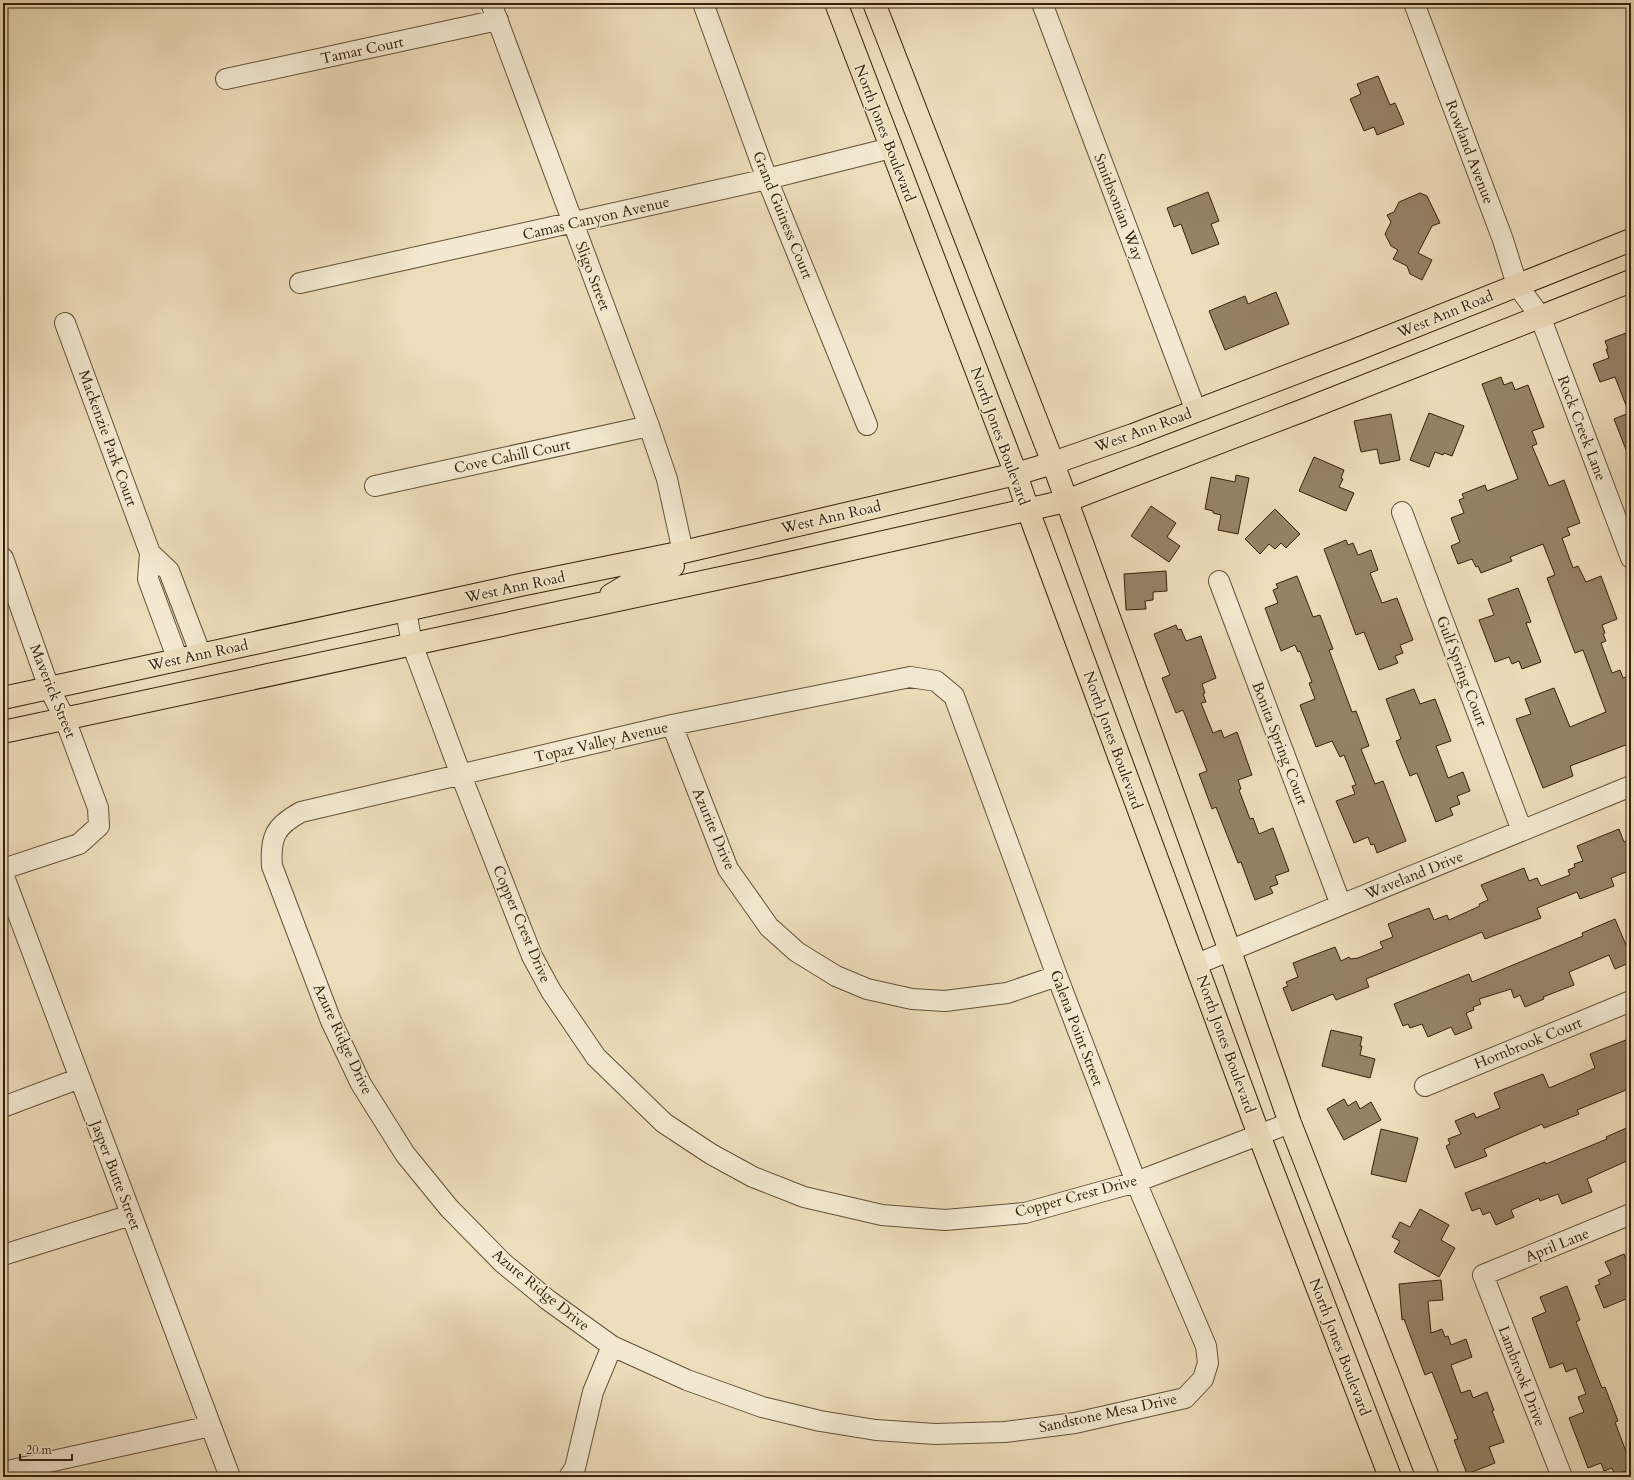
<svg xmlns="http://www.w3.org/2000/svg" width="1634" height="1480" font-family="Cardo,serif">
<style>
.building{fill:#958366;stroke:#35210a}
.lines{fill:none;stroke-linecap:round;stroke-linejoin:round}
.minor-casing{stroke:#635036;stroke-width:22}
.major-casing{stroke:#35210a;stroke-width:24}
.minor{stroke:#f3e9d2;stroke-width:20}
.major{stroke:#edddba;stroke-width:22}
.labels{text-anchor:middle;stroke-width:3;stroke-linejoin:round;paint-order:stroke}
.street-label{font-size:15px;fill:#35210a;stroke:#f3e9d2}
</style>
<rect width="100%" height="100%" fill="#edddba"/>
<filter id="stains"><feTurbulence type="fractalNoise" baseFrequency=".005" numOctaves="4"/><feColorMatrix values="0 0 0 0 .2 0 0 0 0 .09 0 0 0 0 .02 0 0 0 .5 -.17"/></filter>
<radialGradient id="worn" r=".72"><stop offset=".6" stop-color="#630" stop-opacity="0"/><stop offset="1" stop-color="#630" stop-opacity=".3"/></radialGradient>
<path class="building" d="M 1378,76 L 1390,105 L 1395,103 L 1404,124 L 1377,135 L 1374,127 L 1364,131 L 1350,99 L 1361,94 L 1357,84 Z
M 1208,192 L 1219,221 L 1211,224 L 1219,244 L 1192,254 L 1181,224 L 1174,227 L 1167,208 Z
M 1420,193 L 1427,196 L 1440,223 L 1432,226 L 1418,253 L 1432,260 L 1422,280 L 1410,274 L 1407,266 L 1393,259 L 1398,250 L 1391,246 L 1385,234 L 1391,222 L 1387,215 L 1394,212 L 1399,202 Z
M 1276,292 L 1289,324 L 1225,350 L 1209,311 L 1245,296 L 1248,304 Z
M 1631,331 L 1631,460 L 1630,460 L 1614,419 L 1629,413 L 1615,377 L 1600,382 L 1593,364 L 1609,358 L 1606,349 L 1608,349 L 1605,341 Z
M 1501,377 L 1504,385 L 1512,382 L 1515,390 L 1528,385 L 1544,427 L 1532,431 L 1537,444 L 1532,446 L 1549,486 L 1564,480 L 1580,523 L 1567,528 L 1570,535 L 1562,538 L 1573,568 L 1578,566 L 1586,582 L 1601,576 L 1617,619 L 1602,625 L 1605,633 L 1603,634 L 1606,641 L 1601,643 L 1612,673 L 1620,670 L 1623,678 L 1631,675 L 1631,743 L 1570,766 L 1573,776 L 1543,788 L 1516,719 L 1531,714 L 1525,699 L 1554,688 L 1570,727 L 1606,712 L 1583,650 L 1575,653 L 1562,619 L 1547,578 L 1555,575 L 1543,544 L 1510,557 L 1512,561 L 1481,573 L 1478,566 L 1476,567 L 1472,559 L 1458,564 L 1451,546 L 1460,542 L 1451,518 L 1464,513 L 1459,500 L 1464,498 L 1462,494 L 1485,485 L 1487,491 L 1518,479 L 1482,384 Z
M 1429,413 L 1464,426 L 1452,456 L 1444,453 L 1443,455 L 1435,452 L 1429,467 L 1410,460 Z
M 1391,414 L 1400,460 L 1380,464 L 1377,449 L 1361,452 L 1354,421 Z
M 1314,457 L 1344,470 L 1341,478 L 1343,479 L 1339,487 L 1354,493 L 1346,511 L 1299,491 Z
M 1236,475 L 1249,478 L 1238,534 L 1218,530 L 1221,515 L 1213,513 L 1213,511 L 1205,509 L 1211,477 L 1235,482 Z
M 1151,506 L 1176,523 L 1167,537 L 1180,546 L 1169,562 L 1131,536 Z
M 1275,509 L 1300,534 L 1286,548 L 1281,543 L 1275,549 L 1269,544 L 1260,554 L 1245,539 Z
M 1346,540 L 1348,545 L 1353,543 L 1358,555 L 1371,550 L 1378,570 L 1370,573 L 1382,603 L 1397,598 L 1413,640 L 1400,645 L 1403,653 L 1395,656 L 1398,663 L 1379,670 L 1364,632 L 1356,635 L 1324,549 Z
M 1166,571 L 1167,591 L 1153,592 L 1153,600 L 1145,601 L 1146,609 L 1126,610 L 1124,574 Z
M 1297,576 L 1313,617 L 1320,615 L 1333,649 L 1329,650 L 1352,712 L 1356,711 L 1369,746 L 1361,749 L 1375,784 L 1383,781 L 1406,841 L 1377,853 L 1374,844 L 1371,845 L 1368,837 L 1354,843 L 1336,801 L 1355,794 L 1352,786 L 1356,785 L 1344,755 L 1340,757 L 1332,741 L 1316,747 L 1300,705 L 1315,699 L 1309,683 L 1312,682 L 1300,651 L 1298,652 L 1295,645 L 1281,651 L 1265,608 L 1278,603 L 1273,590 L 1278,588 L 1276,584 Z
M 1518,588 L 1531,622 L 1526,623 L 1541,662 L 1522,669 L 1519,661 L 1512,664 L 1509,657 L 1495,662 L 1479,620 L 1494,615 L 1488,599 Z
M 1176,625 L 1178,630 L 1181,629 L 1186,641 L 1201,636 L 1216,678 L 1202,684 L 1205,693 L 1203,694 L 1206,702 L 1201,703 L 1213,733 L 1221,730 L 1224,738 L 1237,732 L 1252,775 L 1238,780 L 1241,789 L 1239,790 L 1250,819 L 1253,818 L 1259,834 L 1273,828 L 1289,871 L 1275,876 L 1278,884 L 1270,887 L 1273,893 L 1255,900 L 1241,862 L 1238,863 L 1216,807 L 1212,809 L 1199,774 L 1207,771 L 1183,710 L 1176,713 L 1162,678 L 1170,675 L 1154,634 Z
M 1414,689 L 1420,704 L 1435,699 L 1451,741 L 1436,746 L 1448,778 L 1463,772 L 1470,791 L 1457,796 L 1460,804 L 1450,808 L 1453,815 L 1436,822 L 1417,773 L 1410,776 L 1396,741 L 1401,739 L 1386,699 Z
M 1619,829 L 1624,842 L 1631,839 L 1631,870 L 1611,878 L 1614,886 L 1580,899 L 1577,892 L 1537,908 L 1541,918 L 1485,939 L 1482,932 L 1366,979 L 1369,987 L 1336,1000 L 1333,994 L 1292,1011 L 1283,988 L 1288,986 L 1286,982 L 1298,977 L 1293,963 L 1335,947 L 1341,961 L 1349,957 L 1350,959 L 1358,958 L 1383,948 L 1380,942 L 1393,937 L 1388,924 L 1429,908 L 1434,920 L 1447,915 L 1449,920 L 1480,906 L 1479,904 L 1488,900 L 1481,885 L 1524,868 L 1529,881 L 1537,878 L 1541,886 L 1570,875 L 1568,870 L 1575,867 L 1574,864 L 1583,861 L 1577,846 Z
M 1615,919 L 1631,957 L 1631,962 L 1615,969 L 1609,955 L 1581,967 L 1569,972 L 1574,985 L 1543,997 L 1544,999 L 1525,1007 L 1520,995 L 1514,998 L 1511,989 L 1479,999 L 1481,1004 L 1473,1007 L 1474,1010 L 1466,1013 L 1472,1028 L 1455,1035 L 1451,1027 L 1428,1037 L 1422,1024 L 1410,1028 L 1408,1024 L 1403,1026 L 1394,1004 L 1469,974 L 1472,982 L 1583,936 L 1582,933 Z
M 1331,1030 L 1362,1037 L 1360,1046 L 1362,1046 L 1360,1055 L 1375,1059 L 1370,1078 L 1322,1066 Z
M 1631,1038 L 1631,1088 L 1577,1110 L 1579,1114 L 1544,1128 L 1542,1124 L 1484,1149 L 1487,1156 L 1455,1168 L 1446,1146 L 1450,1144 L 1448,1139 L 1461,1134 L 1455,1121 L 1474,1113 L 1476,1118 L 1500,1108 L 1494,1093 L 1543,1074 L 1549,1088 L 1580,1075 L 1595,1068 L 1590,1054 Z
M 1344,1099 L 1348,1106 L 1356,1101 L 1360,1109 L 1371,1102 L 1381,1120 L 1344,1140 L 1327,1109 Z
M 1631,1126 L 1631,1159 L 1587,1179 L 1592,1192 L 1562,1204 L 1558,1194 L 1540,1201 L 1539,1198 L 1511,1210 L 1514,1217 L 1496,1225 L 1490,1212 L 1483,1215 L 1480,1208 L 1472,1211 L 1465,1193 L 1545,1162 L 1546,1164 L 1607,1139 L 1606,1137 Z
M 1381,1129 L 1418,1138 L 1406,1182 L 1371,1174 Z
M 1420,1209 L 1449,1225 L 1441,1240 L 1455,1248 L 1439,1277 L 1394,1252 L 1400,1241 L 1392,1237 L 1400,1222 L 1410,1227 Z
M 1624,1254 L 1630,1270 L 1627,1271 L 1631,1282 L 1631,1297 L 1604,1308 L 1595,1286 L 1600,1284 L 1598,1280 L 1611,1274 L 1605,1262 Z
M 1441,1280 L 1443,1300 L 1428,1301 L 1431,1333 L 1442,1329 L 1445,1337 L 1448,1336 L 1451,1345 L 1466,1339 L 1472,1357 L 1451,1365 L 1461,1393 L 1470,1390 L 1473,1398 L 1487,1392 L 1494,1410 L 1492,1411 L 1504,1442 L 1489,1447 L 1495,1463 L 1467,1474 L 1454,1440 L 1458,1439 L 1432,1372 L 1425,1375 L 1404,1319 L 1402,1320 L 1399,1284 Z
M 1567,1286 L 1580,1320 L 1576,1322 L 1602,1388 L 1605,1387 L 1618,1421 L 1615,1422 L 1631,1465 L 1631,1469 L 1615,1475 L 1612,1468 L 1604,1471 L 1601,1463 L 1588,1468 L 1569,1418 L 1584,1412 L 1578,1397 L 1586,1394 L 1576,1368 L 1566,1372 L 1563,1363 L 1550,1368 L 1532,1318 L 1546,1312 L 1540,1297 Z"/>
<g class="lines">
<defs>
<path id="minor" d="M 491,3 L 649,426 L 667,479 L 683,552
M 703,3 L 767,179 L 867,425
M 1042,3 L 1196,411
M 1414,3 L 1503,240 L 1517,285 L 1540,316 L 1631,558
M 226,79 L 498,20
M 300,283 L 767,179 L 891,148
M 65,323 L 150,553 L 148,579 L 178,660
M 375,486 L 649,426
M 1402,512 L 1522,831
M 150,553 L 169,571 L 201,655
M 3,558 L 49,688 L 65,719 L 98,808 L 99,826 L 79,844 L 3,869
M 1219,581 L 1341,905
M 406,611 L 412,644 L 461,775 L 532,956 L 551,991 L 596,1057 L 664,1123 L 711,1154 L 753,1177 L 804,1197 L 882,1215 L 945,1220 L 1025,1213 L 1136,1182 L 1290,1123
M 910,677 L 936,681 L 954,696 L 1057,976 L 1136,1182 L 1206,1346 L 1208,1363 L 1203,1379 L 1185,1398 L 1075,1423 L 1005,1432 L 935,1434 L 876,1430 L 820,1421 L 762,1407 L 687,1380 L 612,1346 L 548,1300 L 503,1263 L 449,1208 L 405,1154 L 361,1084 L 331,1021 L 272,866 C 270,837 275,826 301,812 L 672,725 Z
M 672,725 L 728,869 L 769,927 L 797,952 L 836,976 L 867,989 L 912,999 L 945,1001 L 1007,993 L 1057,976
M 3,874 L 230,1477
M 1197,964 L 1631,786
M 1425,1086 L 1631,1001
M 3,1107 L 80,1078
M 3,1255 L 131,1215
M 3,1472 L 211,1426
M 569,1477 L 575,1468 L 593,1392 L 612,1346
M 1562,1477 L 1483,1275 L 1631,1214"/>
<path id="major" d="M 836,3 L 1016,474 L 1028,510 L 1259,1135 L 1390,1477
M 874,3 L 1053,463 L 1230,951 L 1290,1123 L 1428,1477
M 611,595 L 646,574 L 665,570 L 673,566
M 3,698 L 520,585 L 683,552 L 1016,474 L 1053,463 L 1133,435 L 1358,349 L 1631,240
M 3,732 L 781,565 L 1066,501 L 1304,410 L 1631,281"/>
</defs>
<use href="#minor" class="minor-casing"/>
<use href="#major" class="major-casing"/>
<use href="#minor" class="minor"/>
<use href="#major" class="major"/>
</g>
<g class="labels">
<g class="street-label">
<text transform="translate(362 50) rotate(-12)" y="5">Tamar Court</text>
<text transform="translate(885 133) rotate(69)" y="5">North Jones Boulevard</text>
<text transform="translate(1470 152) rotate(69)" y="5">Rowland Avenue</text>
<text transform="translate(1119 207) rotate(69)" y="5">Smithsonian Way</text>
<text transform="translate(783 215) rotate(68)" y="5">Grand Guiness Court</text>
<text transform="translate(596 218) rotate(-13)" y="5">Camas Canyon Avenue</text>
<text transform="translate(593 276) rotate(69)" y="5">Sligo Street</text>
<text transform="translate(1445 314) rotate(-22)" y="5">West Ann Road</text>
<text transform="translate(1582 428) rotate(69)" y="5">Rock Creek Lane</text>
<text transform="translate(1143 430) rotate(-20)" y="5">West Ann Road</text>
<text transform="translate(1000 436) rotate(70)" y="5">North Jones Boulevard</text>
<text transform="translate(108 438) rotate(70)" y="5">Mackenzie Park Court</text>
<text transform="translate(512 456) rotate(-12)" y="5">Cove Cahill Court</text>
<text transform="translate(831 517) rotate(-13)" y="5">West Ann Road</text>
<text transform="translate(515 587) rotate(-12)" y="5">West Ann Road</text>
<text transform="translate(198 655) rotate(-12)" y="5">West Ann Road</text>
<text transform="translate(1462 671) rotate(69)" y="5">Gulf Spring Court</text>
<text transform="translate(53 691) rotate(68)" y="5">Maverick Street</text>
<text transform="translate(1113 740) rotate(70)" y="5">North Jones Boulevard</text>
<text transform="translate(601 742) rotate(-13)" y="5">Topaz Valley Avenue</text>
<text transform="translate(1280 743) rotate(69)" y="5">Bonita Spring Court</text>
<text transform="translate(714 829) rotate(67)" y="5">Azurite Drive</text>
<text transform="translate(1414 875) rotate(-22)" y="5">Waveland Drive</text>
<text transform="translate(522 924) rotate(67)" y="5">Copper Crest Drive</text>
<text transform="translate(1077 1028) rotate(69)" y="5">Galena Point Street</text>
<text transform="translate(343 1039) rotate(65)" y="5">Azure Ridge Drive</text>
<text transform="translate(1528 1043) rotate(-22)" y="5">Hornbrook Court</text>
<text transform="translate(1226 1044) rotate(70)" y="5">North Jones Boulevard</text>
<text transform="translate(116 1175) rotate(69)" y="5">Jasper Butte Street</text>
<text transform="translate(1076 1196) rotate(-15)" y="5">Copper Crest Drive</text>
<text transform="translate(1557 1245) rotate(-22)" y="5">April Lane</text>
<text transform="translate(541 1290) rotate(39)" y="5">Azure Ridge Drive</text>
<text transform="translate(1340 1347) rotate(69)" y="5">North Jones Boulevard</text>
<text transform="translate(1522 1376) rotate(69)" y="5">Lambrook Drive</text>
<text transform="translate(1108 1413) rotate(-12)" y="5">Sandstone Mesa Drive</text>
</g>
</g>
<rect width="1634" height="1480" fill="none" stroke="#edddba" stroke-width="16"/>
<rect x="4" y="4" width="1626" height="1472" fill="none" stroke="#35210a" stroke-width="2"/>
<rect x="8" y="8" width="1618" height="1464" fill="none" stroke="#35210a"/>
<path d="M20 1454v6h52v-6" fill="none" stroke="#35210a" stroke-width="2"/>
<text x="26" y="1454" font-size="12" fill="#35210a" stroke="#f3e9d2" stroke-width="3" paint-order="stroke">20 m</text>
<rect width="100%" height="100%" filter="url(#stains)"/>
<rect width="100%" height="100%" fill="url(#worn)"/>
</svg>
